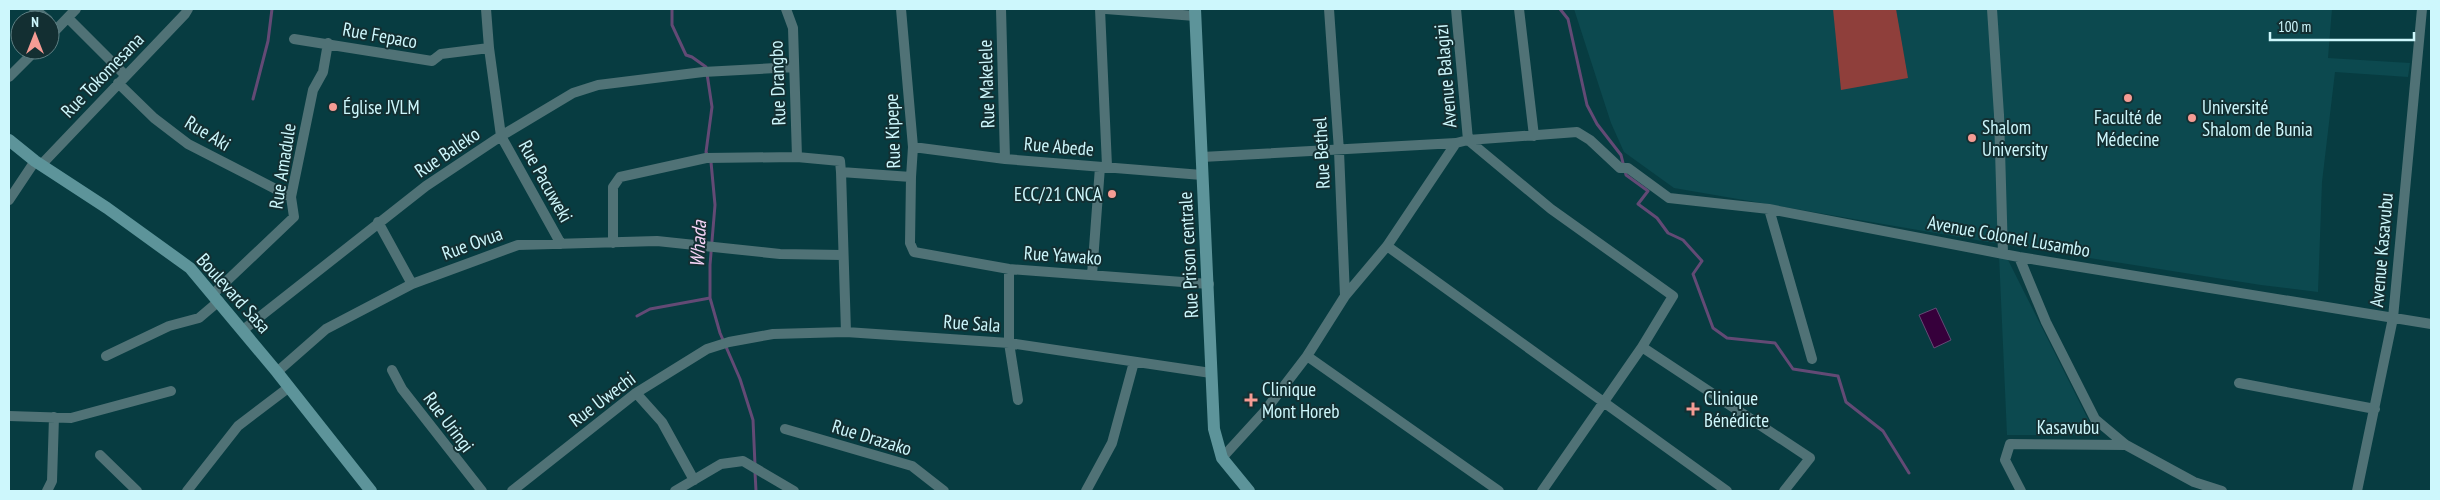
<svg xmlns="http://www.w3.org/2000/svg" width="2440" height="500" font-family="'PT Sans Narrow',sans-serif">
<style>
.built{fill:#0c494f}
.green{fill:#8f3f3b}
.water{fill:#36003b;stroke:#634a75}
.lines{fill:none;stroke-linecap:round;stroke-linejoin:round}
.stream{stroke:#634a75;stroke-width:3}
.street{stroke:#507276;stroke-width:10}
.secondary{stroke:#5d949a;stroke-width:12}
.poi-dot{fill:#f59c94;stroke:#132f32;stroke-width:2}
.labels{text-anchor:middle;stroke-width:4;stroke-linejoin:round;paint-order:stroke}
.street-label{font-size:19px;fill:#cdf7fc;stroke:#132f32}
.poi-label{font-size:19px;fill:#cdf7fc;stroke:#132f32;text-anchor:start}
.water-label{font-size:20px;font-style:italic;fill:#f6d4f7;stroke:#132f32}
</style>
<rect width="100%" height="100%" fill="#073c41"/>
<path class="built" d="M 1574,9 L 2332,9 L 2328,58 L 2410,63 L 2408,77 L 2335,72 L 2322,182 L 2318,292 L 2261,285 L 1988,242 L 1674,188 L 1624,152 L 1611,123 Z
M 1999,255 L 2006,256 L 2096,435 L 2007,435 Z"/>
<path class="green" d="M 1833,9 L 1896,9 L 1908,78 L 1841,90 Z"/>
<path class="water" d="M 1936,308 L 1951,340 L 1934,348 L 1919,315 Z"/>
<g class="lines">
<path class="stream" d="M 672,9 L 672,25 L 686,55 L 692,57 L 706,67 L 712,107 L 706,152 L 711,162 L 715,205 L 710,265 L 710,298 L 720,333 L 740,379 L 753,420 L 755,465
M 1560,9 L 1568,19 L 1587,105 L 1597,124 L 1621,155 L 1626,175 L 1648,191 L 1638,204 L 1657,218 L 1668,233 L 1683,240 L 1702,261 L 1693,274 L 1713,328 L 1727,338 L 1775,343 L 1793,369 L 1838,376 L 1846,402 L 1883,431 L 1909,473
M 253,99 L 268,41 L 272,9
M 637,316 L 650,309 L 710,298
M 755,472 L 756,491"/>
<path class="street" d="M 34,9 L 48,20
M 486,9 L 489,48 L 501,136 L 561,244
M 786,9 L 793,28 L 797,157
M 901,9 L 913,147 L 911,177 L 910,243 L 914,252 L 1009,269 L 1209,284
M 1001,9 L 1005,159
M 1100,9 L 1107,166
M 1106,9 L 1195,16
M 1329,9 L 1339,151 L 1345,296
M 1456,9 L 1468,140
M 1519,9 L 1534,136
M 1992,9 L 1999,115 L 2003,254
M 68,18 L 125,75
M 50,36 L 76,9
M 294,39 L 432,61 L 441,54 L 489,48
M 9,77 L 36,50
M 118,83 L 154,118 L 188,144 L 291,197
M 1468,140 L 1551,209 L 1673,296 L 1642,347 L 1542,491
M 913,147 L 1005,159 L 1202,175
M 1202,157 L 1456,143
M 41,165 L 185,14 L 188,9
M 841,172 L 846,332
M 9,200 L 35,161
M 1769,209 L 1812,359
M 378,222 L 412,284
M 613,243 L 613,187 L 620,177 L 706,158 L 797,157 L 840,161 L 841,172 L 911,177
M 1387,246 L 1727,491
M 2019,257 L 2046,322 L 2095,419 L 2126,445 L 2194,482 L 2222,491
M 1009,269 L 1009,343 L 1018,400
M 1092,275 L 1100,167
M 213,294 L 294,217 L 291,197 L 313,90 L 323,72 L 328,43
M 243,330 L 426,186 L 501,136 L 573,93 L 598,85 L 703,72 L 794,67
M 1642,347 L 1810,458 L 1784,491
M 106,356 L 169,326 L 199,318 L 219,301
M 1307,356 L 1499,491
M 392,370 L 402,389 L 482,491
M 277,372 L 326,329 L 412,284 L 518,245 L 657,241 L 780,254 L 842,255
M 2239,383 L 2375,409
M 636,393 L 662,422 L 694,480
M 9,416 L 71,418 L 171,391
M 785,429 L 912,466 L 944,491
M 100,455 L 137,491
M 1222,458 L 1264,412 L 1307,356 L 1345,296 L 1387,246 L 1456,143 L 1468,140 L 1577,132 L 1590,140 L 1620,168 L 1628,168 L 1669,198 L 1769,209 L 2019,257 L 2431,324
M 47,491 L 52,481 L 54,417
M 187,491 L 238,426 L 288,388
M 512,491 L 636,393 L 707,349 L 729,342 L 773,334 L 846,332 L 1009,343 L 1211,373
M 675,491 L 721,464 L 743,461 L 794,491
M 1086,491 L 1112,443 L 1134,362
M 2021,491 L 2005,460 L 2010,444 L 2126,445
M 2357,491 L 2393,318 L 2422,9"/>
<path class="secondary" d="M 1195,9 L 1214,429 L 1222,458 L 1249,491
M 9,140 L 35,161 L 107,208 L 190,268 L 277,372 L 371,491"/>
</g>
<g class="poi-dot">
<circle cx="2128" cy="98" r="5"/>
<circle cx="333" cy="107" r="5"/>
<circle cx="2192" cy="118" r="5"/>
<circle cx="1972" cy="138" r="5"/>
<circle cx="1112" cy="194" r="5"/>
<path d="M1248.5 392.5h5v5h5v5h-5v5h-5v-5h-5v-5h5z"/>
<path d="M1690.5 401.5h5v5h5v5h-5v5h-5v-5h-5v-5h5z"/>
</g>
<g class="labels">
<g class="street-label">
<text transform="translate(380 35) rotate(10)" y="7">Rue Fepaco</text>
<text transform="translate(102 75) rotate(-46)" y="7">Rue Tokomesana</text>
<text transform="translate(1445 76) rotate(-95)" y="7">Avenue Balagizi</text>
<text transform="translate(777 83) rotate(-92)" y="7">Rue Drangbo</text>
<text transform="translate(986 84) rotate(-92)" y="7">Rue Makelele</text>
<text transform="translate(892 131) rotate(-92)" y="7">Rue Kipepe</text>
<text transform="translate(208 133) rotate(31)" y="7">Rue Aki</text>
<text transform="translate(1059 146) rotate(5)" y="7">Rue Abede</text>
<text transform="translate(447 152) rotate(-34)" y="7">Rue Baleko</text>
<text transform="translate(1321 153) rotate(-93)" y="7">Rue Bethel</text>
<text transform="translate(282 166) rotate(-81)" y="7">Rue Amadule</text>
<text transform="translate(546 181) rotate(61)" y="7">Rue Pacuweki</text>
<text transform="translate(2009 236) rotate(10)" y="7">Avenue Colonel Lusambo</text>
<text transform="translate(472 243) rotate(-20)" y="7">Rue Ovua</text>
<text transform="translate(2381 250) rotate(-85)" y="7">Avenue Kasavubu</text>
<text transform="translate(1063 255) rotate(4)" y="7">Rue Yawako</text>
<text transform="translate(1188 255) rotate(-93)" y="7">Rue Prison centrale</text>
<text transform="translate(234 293) rotate(48)" y="7">Boulevard Sasa</text>
<text transform="translate(972 323) rotate(4)" y="7">Rue Sala</text>
<text transform="translate(602 399) rotate(-37)" y="7">Rue Uwechi</text>
<text transform="translate(449 422) rotate(53)" y="7">Rue Uringi</text>
<text x="2068" y="434">Kasavubu</text>
<text transform="translate(872 437) rotate(17)" y="7">Rue Drazako</text>
</g>
<g class="poi-label">
<text x="343" y="114">Église JVLM</text>
<text x="2202" y="114">Université<tspan x="2202" dy="22">Shalom de Bunia</tspan></text>
<text x="2128" y="124" text-anchor="middle">Faculté de<tspan x="2128" dy="22">Médecine</tspan></text>
<text x="1982" y="134">Shalom<tspan x="1982" dy="22">University</tspan></text>
<text x="1102" y="201" text-anchor="end">ECC/21 CNCA</text>
<text x="1262" y="396">Clinique<tspan x="1262" dy="22">Mont Horeb</tspan></text>
<text x="1704" y="405">Clinique<tspan x="1704" dy="22">Bénédicte</tspan></text>
</g>
<g class="water-label">
<text transform="translate(698 244) rotate(-87)" y="7">Whada</text>
</g>
</g>
<rect width="2440" height="500" fill="none" stroke="#cdf7fc" stroke-width="20"/>
<g transform="translate(35 35)"><circle r="24" fill="#132f32" stroke="#5d7f83"/>
<path d="M0-4L9 19L0 12L-9 19Z" fill="#f59c94"/>
<text y="-8" font-size="14" font-weight="bold" text-anchor="middle" fill="#cdf7fc">N</text>
</g>
<path d="M2270 32v8h144v-8" fill="none" stroke="#cdf7fc" stroke-width="2.5"/>
<text x="2278" y="32" font-size="15" fill="#cdf7fc" stroke="#132f32" stroke-width="4" paint-order="stroke">100 m</text>
</svg>
